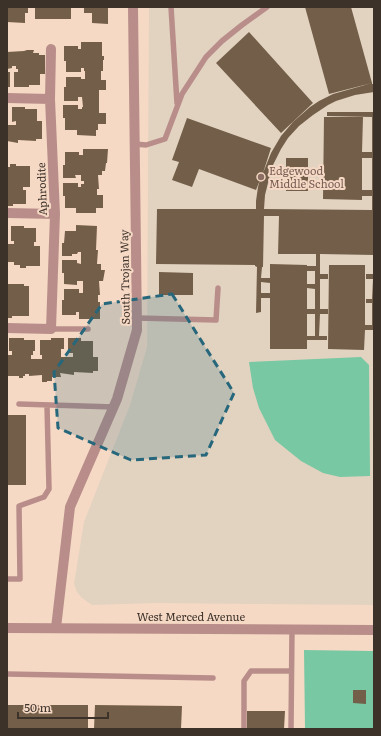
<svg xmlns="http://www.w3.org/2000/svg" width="381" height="736" font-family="Literata,serif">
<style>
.education{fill:#e2d2c0}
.green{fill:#78c8a3}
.building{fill:#735f49;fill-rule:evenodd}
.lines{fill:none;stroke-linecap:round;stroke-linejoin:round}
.service{stroke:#b98e8a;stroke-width:5.5}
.minor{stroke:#b98e8a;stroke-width:10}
.tertiary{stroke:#b98e8a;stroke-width:10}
.marked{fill:#26677b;fill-opacity:0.2;stroke:#26677b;stroke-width:3;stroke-dasharray:8 5;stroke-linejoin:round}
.education-dot{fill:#8d6e63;stroke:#f6d9c5;stroke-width:1.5}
.labels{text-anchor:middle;stroke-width:4;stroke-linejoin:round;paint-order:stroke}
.education-label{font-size:11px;fill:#785e54;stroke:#f6d9c5;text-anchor:start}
.street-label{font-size:11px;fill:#3d322a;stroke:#f6d9c5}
</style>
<rect width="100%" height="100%" fill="#f6d9c5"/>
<path class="education" d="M 149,7 L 374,7 L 374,605 L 156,603 L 92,605 L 82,598 L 77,592 L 74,584 L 84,522 L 130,405 L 147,347 Z"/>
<path class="green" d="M 361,357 L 369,365 L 370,476 L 340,477 L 323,473 L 301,461 L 275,440 L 259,408 L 253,388 L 249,362 Z
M 304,650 L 374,651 L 374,729 L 305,729 Z"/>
<path class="building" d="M 7,7 L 28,7 L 28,13 L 25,13 L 25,23 L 7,22 Z
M 35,7 L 71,7 L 71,19 L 35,19 Z
M 84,7 L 108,7 L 108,24 L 92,23 L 92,13 L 84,13 Z
M 305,7 L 351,7 L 372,83 L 329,94 Z
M 249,32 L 313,103 L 281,133 L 216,63 Z
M 81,42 L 102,42 L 102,56 L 104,56 L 104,60 L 103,60 L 103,71 L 101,71 L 101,80 L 106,80 L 106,90 L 99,90 L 99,113 L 106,113 L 106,124 L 98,124 L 98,130 L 96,130 L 96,136 L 77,135 L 77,130 L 65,130 L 65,118 L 63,118 L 63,105 L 78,105 L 78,109 L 82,109 L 82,107 L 83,107 L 82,97 L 78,97 L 78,101 L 64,101 L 64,87 L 66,87 L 66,77 L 81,77 L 81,79 L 85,79 L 85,71 L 84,71 L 84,68 L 81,68 L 81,72 L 66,72 L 66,61 L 64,61 L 64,46 L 78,46 L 78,49 L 81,49 Z
M 27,50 L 34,50 L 33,53 L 39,53 L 39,55 L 45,55 L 45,74 L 40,74 L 40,85 L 29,85 L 29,87 L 14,87 L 14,72 L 18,72 L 18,69 L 16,69 L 16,66 L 12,66 L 12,68 L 7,69 L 7,52 L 24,51 Z
M 7,72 L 10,72 L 10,87 L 7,87 Z
M 372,83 L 372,84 L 374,84 L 374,92 L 355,95 L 336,101 L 328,105 L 313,115 L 299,126 L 288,138 L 281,149 L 272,167 L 265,195 L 264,209 L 372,210 L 372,196 L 362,196 L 362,200 L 323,199 L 324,117 L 363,117 L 362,152 L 372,152 L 372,117 L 327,116 L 327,112 L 374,112 L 374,255 L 320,254 L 320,274 L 328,274 L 328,279 L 320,279 L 320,309 L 328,309 L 328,314 L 320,314 L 319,336 L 327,336 L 327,340 L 307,340 L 307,349 L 270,349 L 270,298 L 261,298 L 261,312 L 256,313 L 257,267 L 255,266 L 255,265 L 156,264 L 157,209 L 256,209 L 256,218 L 256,201 L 258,187 L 260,180 L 256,190 L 199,169 L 192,187 L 172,180 L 179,162 L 172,160 L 187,118 L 271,148 L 263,173 L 271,153 L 281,136 L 293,122 L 310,107 L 319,101 L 333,94 ZM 362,158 L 372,158 L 372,190 L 362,190 ZM 264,216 L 279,216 L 278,254 L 316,254 L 316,266 L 307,266 L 307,265 L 270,264 L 270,278 L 261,278 L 262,267 L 263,267 ZM 307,271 L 315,271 L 315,284 L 307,284 ZM 261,282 L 270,283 L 270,293 L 261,293 ZM 307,288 L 315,289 L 315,309 L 307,309 ZM 307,314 L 315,314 L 315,336 L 307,336 Z
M 12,107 L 25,107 L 25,109 L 37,109 L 37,121 L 42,121 L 42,139 L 36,139 L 36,141 L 18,140 L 18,143 L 7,141 L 7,125 L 16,125 L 16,121 L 12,122 Z
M 83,149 L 108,149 L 107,163 L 106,163 L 105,171 L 102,171 L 102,175 L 98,175 L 99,189 L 97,189 L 97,195 L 103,195 L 103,208 L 96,208 L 96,213 L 76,213 L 76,208 L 65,208 L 65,196 L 63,196 L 63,183 L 78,183 L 78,187 L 81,187 L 81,184 L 84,184 L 84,181 L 81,181 L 81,175 L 75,175 L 76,178 L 63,178 L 63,165 L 65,165 L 65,152 L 79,152 L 79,155 L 83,155 Z
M 286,158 L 308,158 L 308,191 L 286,191 Z
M 10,164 L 16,164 L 16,166 L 30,166 L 30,187 L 23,187 L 23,190 L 26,190 L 26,204 L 13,204 L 13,206 L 7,206 L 7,167 L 10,167 Z
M 76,225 L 97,226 L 96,250 L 98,250 L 97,264 L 101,264 L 101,270 L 105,270 L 103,281 L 99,281 L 100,295 L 98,295 L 98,302 L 100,302 L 100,319 L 79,319 L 79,312 L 76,312 L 76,315 L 62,315 L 62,300 L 64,300 L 64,289 L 79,289 L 79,293 L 83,293 L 83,281 L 77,281 L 77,285 L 64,284 L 64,273 L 62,273 L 62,260 L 77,260 L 77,263 L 81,264 L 81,252 L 78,252 L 77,254 L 72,254 L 72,256 L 62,256 L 62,243 L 64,243 L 65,231 L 76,231 Z
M 11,226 L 24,226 L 24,228 L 36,228 L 36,242 L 34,242 L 34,246 L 40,246 L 40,266 L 26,266 L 26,268 L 20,268 L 20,265 L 14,265 L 14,262 L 7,262 L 7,244 L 14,244 L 14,241 L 11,241 Z
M 329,265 L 365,265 L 365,325 L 372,325 L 372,303 L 366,303 L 366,299 L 372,299 L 373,279 L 366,279 L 366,274 L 374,274 L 374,330 L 365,330 L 364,350 L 328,349 Z
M 159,272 L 193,273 L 193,295 L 159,295 Z
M 7,284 L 24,284 L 24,286 L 29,286 L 29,316 L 12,316 L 12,318 L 7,318 Z
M 9,338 L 24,338 L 24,340 L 35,340 L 35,351 L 33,351 L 33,355 L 31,355 L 31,359 L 42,359 L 42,355 L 40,355 L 40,340 L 51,340 L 51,338 L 64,338 L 64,349 L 61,349 L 61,357 L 73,357 L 73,353 L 68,353 L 68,338 L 81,338 L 81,341 L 93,341 L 93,357 L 98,357 L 98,371 L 93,371 L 93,373 L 74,372 L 74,375 L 60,373 L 61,377 L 52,377 L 52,381 L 47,381 L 47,382 L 42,382 L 42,375 L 29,376 L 29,374 L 25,374 L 25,376 L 23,376 L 23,378 L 19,378 L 19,376 L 7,376 L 7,355 L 12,355 L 12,351 L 9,351 Z
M 7,415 L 26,415 L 26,485 L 7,485 Z
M 353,690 L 366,690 L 366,704 L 353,703 Z
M 7,705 L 88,705 L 88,729 L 7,729 Z
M 95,705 L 182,706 L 181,729 L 94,729 Z
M 247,711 L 285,711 L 284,729 L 247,729 Z"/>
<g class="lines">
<path class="service" d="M 171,7 L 177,103
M 135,144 L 146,145 L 165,139 L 182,94 L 206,57 L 222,41 L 242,25 L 267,7
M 137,318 L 216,320 L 218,288
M 51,329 L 88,329
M 19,404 L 114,407
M 7,579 L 20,579 L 19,506 L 44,497 L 49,489 L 47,405
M 7,674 L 213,678
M 244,729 L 244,681 L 251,671 L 291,671
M 291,729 L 292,630"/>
<path class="minor" d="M 7,98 L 50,99
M 7,213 L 55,214
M 7,328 L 51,329 L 55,214 L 50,99 L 51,49
M 56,628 L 70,507 L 117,399 L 137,330 L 133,7"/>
<path class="tertiary" d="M 7,628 L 374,630"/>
</g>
<path class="marked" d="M 172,294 L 234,393 L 206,455 L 131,460 L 58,428 L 54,372 L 102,304 Z"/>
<circle class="education-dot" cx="261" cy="177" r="4"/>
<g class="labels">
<g class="education-label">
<text x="269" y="175">Edgewood<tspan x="269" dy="13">Middle School</tspan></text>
</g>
<g class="street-label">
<text transform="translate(42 189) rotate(-92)" y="4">Aphrodite</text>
<text transform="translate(125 277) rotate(-91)" y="4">South Trojan Way</text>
<text x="191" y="621">West Merced Avenue</text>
</g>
</g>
<rect width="381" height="736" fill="none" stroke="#3d322a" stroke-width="16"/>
<path d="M18 712v6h90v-6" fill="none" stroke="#3d322a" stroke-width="2"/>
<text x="24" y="712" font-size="12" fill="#3d322a" stroke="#f6d9c5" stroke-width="3" paint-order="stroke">50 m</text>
</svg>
